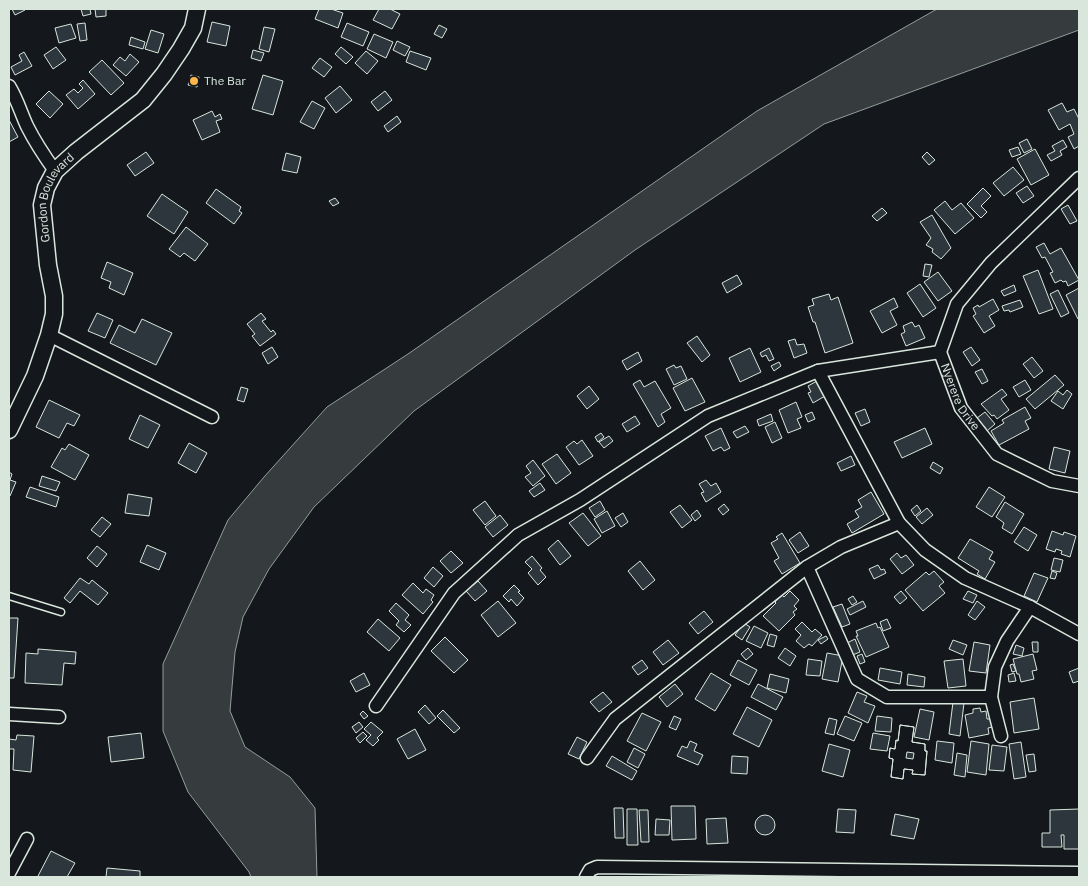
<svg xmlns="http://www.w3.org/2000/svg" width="1088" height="886" font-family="'IBM Plex Sans',sans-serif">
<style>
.water{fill:#363b3e;stroke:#939e99}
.building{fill:#2c363c;stroke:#d8e6dc;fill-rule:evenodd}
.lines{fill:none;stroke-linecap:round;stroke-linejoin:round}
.service-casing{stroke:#d8e6dc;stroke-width:9}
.minor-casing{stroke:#d8e6dc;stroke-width:15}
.tertiary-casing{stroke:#d8e6dc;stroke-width:19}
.service{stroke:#14181c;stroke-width:6}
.minor{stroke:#14181c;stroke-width:12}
.tertiary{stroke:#14181c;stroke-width:16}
.poi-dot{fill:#ffb74d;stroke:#14181c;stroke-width:2}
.labels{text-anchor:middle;stroke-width:4;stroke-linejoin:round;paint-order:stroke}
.poi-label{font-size:12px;fill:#d8e6dc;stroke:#14181c;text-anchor:start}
.street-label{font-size:12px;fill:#d8e6dc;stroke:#14181c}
</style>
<rect width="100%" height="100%" fill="#14181c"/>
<path class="water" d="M 937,9 L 1079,9 L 1079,30 L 824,124 L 635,250 L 414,411 L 314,507 L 269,569 L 243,617 L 235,652 L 230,711 L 245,747 L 290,777 L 315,808 L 317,877 L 251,877 L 249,872 L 188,792 L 163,731 L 163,664 L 228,520 L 264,477 L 327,407 L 408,354 L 757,111 Z"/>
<path class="building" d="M 12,9 L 24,9 L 25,10 L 15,15 Z
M 81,9 L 90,9 L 91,14 L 83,16 Z
M 95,9 L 106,9 L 106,16 L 96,17 Z
M 319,9 L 331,9 L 343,13 L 338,28 L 315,19 Z
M 379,9 L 390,9 L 400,14 L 392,29 L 373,20 Z
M 212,22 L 230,26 L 226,46 L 207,42 Z
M 85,23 L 87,40 L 80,41 L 77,24 Z
M 347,23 L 369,32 L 363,46 L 341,37 Z
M 71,24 L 76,38 L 59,43 L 55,28 Z
M 439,25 L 447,29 L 442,38 L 434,34 Z
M 264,27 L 275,29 L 269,52 L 259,49 Z
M 151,30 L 164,34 L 158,53 L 145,49 Z
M 374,34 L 393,42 L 386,58 L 367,49 Z
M 131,37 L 145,42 L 143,49 L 129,45 Z
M 397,41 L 410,47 L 405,56 L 393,50 Z
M 56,47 L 66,60 L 53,69 L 44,55 Z
M 341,47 L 353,57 L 346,64 L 335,54 Z
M 253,50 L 264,53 L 261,61 L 251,58 Z
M 366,51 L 378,61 L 367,74 L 355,63 Z
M 410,51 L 431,58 L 426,70 L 406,62 Z
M 24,52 L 32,66 L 15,75 L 11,67 L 22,61 L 19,55 Z
M 130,54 L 139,62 L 126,76 L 113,65 L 120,57 L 125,61 Z
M 320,58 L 332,67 L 324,77 L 312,68 Z
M 102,60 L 124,83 L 111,95 L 89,72 Z
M 191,75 L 199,77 L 197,87 L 188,85 Z
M 263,75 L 283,81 L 273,115 L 252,109 Z
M 83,80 L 95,94 L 78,109 L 66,95 L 74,89 L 78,93 L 83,88 L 79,84 Z
M 340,86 L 352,100 L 336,113 L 325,98 Z
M 49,91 L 63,104 L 50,118 L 36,104 Z
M 385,91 L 392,100 L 378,111 L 371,102 Z
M 312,101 L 325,108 L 314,129 L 300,122 Z
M 1062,103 L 1067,112 L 1074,109 L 1079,119 L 1079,146 L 1074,149 L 1068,137 L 1074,134 L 1070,124 L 1059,130 L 1048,110 Z
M 212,111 L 215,117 L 220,114 L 222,119 L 216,121 L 220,132 L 202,140 L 193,120 Z
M 397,116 L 401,122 L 388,132 L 384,126 Z
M 9,120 L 18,137 L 9,142 Z
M 1027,139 L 1032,149 L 1024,153 L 1019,143 Z
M 1063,140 L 1067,147 L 1060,151 L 1062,155 L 1051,161 L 1047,155 L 1055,151 L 1052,146 Z
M 1018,147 L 1021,154 L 1012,157 L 1009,150 Z
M 1035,149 L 1049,175 L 1031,185 L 1017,159 Z
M 146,152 L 154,163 L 135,176 L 127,165 Z
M 927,152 L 935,160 L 929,165 L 922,157 Z
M 286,153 L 301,157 L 297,173 L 282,170 Z
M 1013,167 L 1024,180 L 1004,196 L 993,183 Z
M 1027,186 L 1034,196 L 1023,203 L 1016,193 Z
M 983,188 L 991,196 L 981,206 L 987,212 L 981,218 L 967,204 Z
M 216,189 L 241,207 L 239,211 L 242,213 L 234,224 L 206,203 Z
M 162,194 L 188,212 L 174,234 L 147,216 Z
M 335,198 L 339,203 L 333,206 L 329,201 Z
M 945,201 L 952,210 L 961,203 L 974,218 L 955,234 L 934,210 Z
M 1068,205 L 1077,221 L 1070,224 L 1061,209 Z
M 882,208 L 887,213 L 877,221 L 872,216 Z
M 932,215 L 951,248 L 941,259 L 932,252 L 933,249 L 926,245 L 931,238 L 920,222 Z
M 186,227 L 208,244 L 195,261 L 184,253 L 180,257 L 169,249 Z
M 1044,243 L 1050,254 L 1061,248 L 1079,280 L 1068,286 L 1066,281 L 1063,282 L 1061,280 L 1055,283 L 1050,273 L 1053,272 L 1045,257 L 1042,258 L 1036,247 Z
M 107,262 L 133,273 L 124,295 L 109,288 L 111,282 L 101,278 Z
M 925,264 L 932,265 L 929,277 L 923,276 Z
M 1038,270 L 1053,309 L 1039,314 L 1023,276 Z
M 938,272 L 952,291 L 938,301 L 924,282 Z
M 737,275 L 742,284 L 727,293 L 722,283 Z
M 920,284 L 936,308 L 923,317 L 907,293 Z
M 1014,285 L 1016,291 L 1004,296 L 1001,291 Z
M 1079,288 L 1079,318 L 1078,319 L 1066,295 Z
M 1058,290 L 1069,313 L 1061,317 L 1050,294 Z
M 829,294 L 831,300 L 838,297 L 853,343 L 825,353 L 815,322 L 813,322 L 808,307 L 814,305 L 812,299 Z
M 894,298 L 898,307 L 890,311 L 897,325 L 882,333 L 870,311 Z
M 993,299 L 999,310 L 989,316 L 995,326 L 984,333 L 973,316 L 976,314 L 973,308 L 978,305 L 979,307 Z
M 1020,300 L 1023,307 L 1010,312 L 1009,310 L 1004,311 L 1002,306 Z
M 97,313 L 113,320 L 105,338 L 88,331 Z
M 261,313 L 266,319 L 262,321 L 271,332 L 273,330 L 276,334 L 260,346 L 252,336 L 255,334 L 247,324 Z
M 142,319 L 172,333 L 156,365 L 110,343 L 119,325 L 135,333 Z
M 912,322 L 915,327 L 919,325 L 925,338 L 906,346 L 901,334 L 905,332 L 903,326 Z
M 697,336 L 710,355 L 702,362 L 687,343 Z
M 795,339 L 797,345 L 804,344 L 807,353 L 794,358 L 788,341 Z
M 272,347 L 278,357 L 268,364 L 262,353 Z
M 971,347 L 980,360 L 972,366 L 963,352 Z
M 750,348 L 761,372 L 740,382 L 729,358 Z
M 769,348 L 774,359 L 769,361 L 766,355 L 762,357 L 760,353 Z
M 638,352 L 642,361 L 627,370 L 622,361 Z
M 1032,357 L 1043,371 L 1034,378 L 1023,364 Z
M 779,362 L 781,366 L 774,371 L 771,366 Z
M 674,365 L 676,368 L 681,366 L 687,379 L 674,385 L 666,369 Z
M 982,369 L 988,381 L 982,384 L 975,372 Z
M 1055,375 L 1064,385 L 1035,409 L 1026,399 Z
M 692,378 L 705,402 L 685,411 L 673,388 Z
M 640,380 L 644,387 L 655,381 L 671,408 L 661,414 L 665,422 L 658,427 L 633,384 Z
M 1025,380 L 1031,390 L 1019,397 L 1013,387 Z
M 817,381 L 825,396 L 813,403 L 808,393 L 811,392 L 808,386 Z
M 589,386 L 599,399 L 587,409 L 577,396 Z
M 241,387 L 248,389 L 244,402 L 237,400 Z
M 1002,389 L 1007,395 L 1001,399 L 1009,410 L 997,419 L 994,415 L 992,416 L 981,404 Z
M 1067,390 L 1072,394 L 1063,409 L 1051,401 L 1058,391 L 1063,395 Z
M 49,400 L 80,415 L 74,426 L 67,423 L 59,438 L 36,427 Z
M 796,402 L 802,417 L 797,419 L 801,428 L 788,433 L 779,410 Z
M 1025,407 L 1031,418 L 1025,421 L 1029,429 L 999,445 L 991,431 L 1004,423 L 1002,420 Z
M 865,409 L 870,422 L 861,426 L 855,413 Z
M 812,412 L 815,419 L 808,422 L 805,415 Z
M 985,412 L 995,424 L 987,431 L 984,426 L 981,429 L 978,425 L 981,422 L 977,418 Z
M 771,414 L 773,421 L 759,426 L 757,420 Z
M 140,415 L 160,425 L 148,448 L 129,439 Z
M 635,416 L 640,424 L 627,432 L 622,424 Z
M 775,422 L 782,438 L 772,443 L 765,427 Z
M 745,426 L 749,432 L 737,438 L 733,432 Z
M 721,428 L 730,448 L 724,451 L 721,447 L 713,451 L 705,436 Z
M 925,428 L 932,444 L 902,458 L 894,442 Z
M 601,433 L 604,437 L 598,442 L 595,437 Z
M 609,436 L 613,441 L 604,448 L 599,442 Z
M 582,440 L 593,456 L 579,465 L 566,447 L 574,441 L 577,444 Z
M 189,443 L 207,453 L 196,473 L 178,463 Z
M 69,444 L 89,455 L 75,480 L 51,467 L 62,448 L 65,450 Z
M 1054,447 L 1070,451 L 1065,473 L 1049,469 Z
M 557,454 L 571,473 L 556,484 L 542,464 Z
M 851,456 L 855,465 L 841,471 L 837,463 Z
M 533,460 L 545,476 L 533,486 L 525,477 L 531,473 L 526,466 Z
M 933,462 L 943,468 L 940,474 L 930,468 Z
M 9,472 L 12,474 L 10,480 L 16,482 L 10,496 L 9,495 Z
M 42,476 L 60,482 L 56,491 L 39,486 Z
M 706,480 L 711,486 L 716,483 L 721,492 L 706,502 L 701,493 L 704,492 L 699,484 Z
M 540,483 L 545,490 L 534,497 L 529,491 Z
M 30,487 L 59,497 L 56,507 L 26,497 Z
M 989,487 L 1005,497 L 992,517 L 976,507 Z
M 871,492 L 884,514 L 852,533 L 847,524 L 859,517 L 855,511 L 862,507 L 858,500 Z
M 128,494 L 152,498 L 149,516 L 125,513 Z
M 485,501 L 496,516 L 485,525 L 473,510 Z
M 600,501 L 605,510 L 595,517 L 589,508 Z
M 1005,502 L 1024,514 L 1012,534 L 1002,528 L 1004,523 L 996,517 Z
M 724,504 L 729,510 L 723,515 L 718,509 Z
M 680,505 L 692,520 L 682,528 L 670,512 Z
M 917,505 L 921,511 L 915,516 L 911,510 Z
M 927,508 L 933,515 L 922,524 L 916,517 Z
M 697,510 L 701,516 L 695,521 L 691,515 Z
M 607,511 L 615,526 L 602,533 L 594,519 Z
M 583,513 L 601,536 L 588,546 L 569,523 Z
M 623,513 L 628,522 L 621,527 L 615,518 Z
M 500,515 L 508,525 L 493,537 L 485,527 Z
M 102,517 L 111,524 L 100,537 L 91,530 Z
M 1024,527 L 1037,535 L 1028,551 L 1014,542 Z
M 1052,531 L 1063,535 L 1064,532 L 1076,536 L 1070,557 L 1061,554 L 1062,551 L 1056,549 L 1055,552 L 1046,549 Z
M 800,532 L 809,546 L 798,553 L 789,540 Z
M 782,533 L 800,563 L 782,574 L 774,561 L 779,558 L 771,543 L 778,539 L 776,537 Z
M 970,539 L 993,552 L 989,559 L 995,562 L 985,579 L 977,574 L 979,571 L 958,558 Z
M 558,540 L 571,556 L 560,565 L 548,549 Z
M 147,545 L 166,553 L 159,570 L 140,562 Z
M 97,546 L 107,554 L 97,567 L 87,558 Z
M 451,551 L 463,563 L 451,573 L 440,561 Z
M 897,553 L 901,558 L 906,555 L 914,565 L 902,574 L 890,559 Z
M 532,556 L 542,568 L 540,570 L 546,577 L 538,585 L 528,573 L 532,569 L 525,562 Z
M 1054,558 L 1063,560 L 1060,572 L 1051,570 Z
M 640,561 L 655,580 L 643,590 L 628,571 Z
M 878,565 L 881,570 L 884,569 L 886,573 L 874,579 L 869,569 Z
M 433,567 L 443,576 L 434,587 L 424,578 Z
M 934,571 L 944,582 L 939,586 L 945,593 L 923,611 L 905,590 L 926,572 L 929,575 Z
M 1052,571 L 1057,573 L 1055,579 L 1050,578 Z
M 1034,573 L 1048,578 L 1037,602 L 1024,596 Z
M 80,578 L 89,584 L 92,580 L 108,593 L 98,605 L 80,591 L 70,603 L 64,598 Z
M 478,581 L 487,591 L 475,601 L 466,591 Z
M 413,583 L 423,593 L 426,589 L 434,595 L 431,600 L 433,602 L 423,614 L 402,595 Z
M 514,585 L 520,591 L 518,592 L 524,598 L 517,606 L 511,599 L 509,602 L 503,596 Z
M 790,591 L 799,600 L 794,606 L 797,609 L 793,612 L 795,615 L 779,631 L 763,616 L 776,603 L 775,602 L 782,595 L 784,597 Z
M 901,591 L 907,598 L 900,604 L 894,597 Z
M 968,591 L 977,595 L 973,603 L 963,599 Z
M 853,596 L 857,602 L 852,605 L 848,599 Z
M 498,601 L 516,623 L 498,637 L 481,615 Z
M 863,601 L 866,607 L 850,615 L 847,609 Z
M 977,601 L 985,607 L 975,620 L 968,615 Z
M 396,603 L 409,615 L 405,620 L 411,625 L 404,632 L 396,625 L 399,621 L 389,611 Z
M 842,604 L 850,624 L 842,627 L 833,607 Z
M 704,611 L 713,622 L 698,634 L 689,623 Z
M 9,618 L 18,618 L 14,678 L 9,678 Z
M 378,619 L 400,638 L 389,651 L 367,632 Z
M 887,619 L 891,628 L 883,631 L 880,622 Z
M 802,622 L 812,632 L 815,629 L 822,635 L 812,646 L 809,644 L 804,648 L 796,641 L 801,635 L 795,629 Z
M 744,623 L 750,627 L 742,640 L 735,635 Z
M 876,623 L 878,628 L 880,627 L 889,647 L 866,657 L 856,636 L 858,636 L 856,631 Z
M 754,626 L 768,633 L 761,648 L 746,641 Z
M 770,634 L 777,636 L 774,647 L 767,645 Z
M 826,636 L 828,639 L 821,644 L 818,640 Z
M 445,637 L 468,660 L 454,673 L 431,651 Z
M 855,639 L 860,652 L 850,656 L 845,644 Z
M 668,640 L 679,653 L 663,665 L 653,652 Z
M 953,640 L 967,645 L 963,655 L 949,649 Z
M 974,642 L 990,645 L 986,673 L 969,671 Z
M 1032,642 L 1038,642 L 1038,652 L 1033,652 Z
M 1016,645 L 1024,648 L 1022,656 L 1013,654 Z
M 748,648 L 753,654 L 746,660 L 741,654 Z
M 785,648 L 796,656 L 790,666 L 778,658 Z
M 38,649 L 76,652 L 75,664 L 64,663 L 62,685 L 25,683 L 26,653 L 38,654 Z
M 827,653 L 843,656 L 838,682 L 822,679 Z
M 862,654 L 865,662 L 860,664 L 857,656 Z
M 1033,654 L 1037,670 L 1032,671 L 1034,679 L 1021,682 L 1019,674 L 1017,674 L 1013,659 Z
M 808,659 L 822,661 L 820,676 L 806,675 Z
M 963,659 L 966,686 L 948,688 L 944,661 Z
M 642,660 L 648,668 L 638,675 L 632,667 Z
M 738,660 L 757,670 L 749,685 L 730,675 Z
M 1013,664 L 1016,671 L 1012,672 L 1010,665 Z
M 880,668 L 902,672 L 900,684 L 878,680 Z
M 1079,668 L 1079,681 L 1073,683 L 1069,672 Z
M 364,673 L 370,685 L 356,692 L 350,681 Z
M 711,673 L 731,685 L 715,711 L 695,699 Z
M 1014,673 L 1016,681 L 1009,682 L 1008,675 Z
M 770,674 L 789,679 L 786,693 L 767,688 Z
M 908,674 L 925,677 L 924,687 L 907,685 Z
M 675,684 L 683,694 L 667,707 L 659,697 Z
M 758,684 L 783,697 L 776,710 L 751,697 Z
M 603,692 L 612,702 L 599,712 L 590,702 Z
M 857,692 L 867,696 L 864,702 L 875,706 L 868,723 L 848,713 Z
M 1034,698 L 1039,729 L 1014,733 L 1010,702 Z
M 953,702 L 964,703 L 960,736 L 949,734 Z
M 425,705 L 436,718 L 429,724 L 418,712 Z
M 747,707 L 772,720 L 759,747 L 733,734 Z
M 980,708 L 981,712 L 986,711 L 987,719 L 991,719 L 993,727 L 988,728 L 989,734 L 969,738 L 965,715 L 973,713 L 973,709 Z
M 920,709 L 934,712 L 929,740 L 914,737 Z
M 443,710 L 460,728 L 454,733 L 437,716 Z
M 363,711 L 368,716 L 364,719 L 360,714 Z
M 642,713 L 661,722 L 646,751 L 627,741 Z
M 674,716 L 681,719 L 676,730 L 669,727 Z
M 845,716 L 862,723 L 854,741 L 837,734 Z
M 877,716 L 892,718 L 891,732 L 875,731 Z
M 829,718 L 837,720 L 834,735 L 825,733 Z
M 359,722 L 363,727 L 356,733 L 352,727 Z
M 371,722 L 383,732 L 377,738 L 379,740 L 373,746 L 366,740 L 371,735 L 364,729 Z
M 900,725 L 914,727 L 912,742 L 925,744 L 925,751 L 927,751 L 925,775 L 912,774 L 913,770 L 904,769 L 903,779 L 891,777 L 893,759 L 889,758 L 890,748 L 895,749 L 896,740 L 898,741 ZM 907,752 L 914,753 L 913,759 L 906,758 Z
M 900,725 L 914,727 L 912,742 L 925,744 L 925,751 L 927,751 L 925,775 L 912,774 L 913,770 L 904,769 L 903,779 L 891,777 L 893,759 L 889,758 L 890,748 L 895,749 L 896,740 L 898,741 Z
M 415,729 L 426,750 L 408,759 L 397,739 Z
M 363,732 L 367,736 L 360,743 L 356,738 Z
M 141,733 L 144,758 L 111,762 L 108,737 Z
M 873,733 L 890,736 L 887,751 L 870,749 Z
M 17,735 L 34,736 L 31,772 L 13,770 L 14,749 L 9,749 L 9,739 L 16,740 Z
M 577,737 L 587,742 L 579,759 L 568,754 Z
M 690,741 L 697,744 L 694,751 L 703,755 L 698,765 L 677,756 L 682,746 L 687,748 Z
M 937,741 L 954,743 L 952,763 L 935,760 Z
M 971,741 L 989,744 L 986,775 L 967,772 Z
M 1021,742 L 1026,777 L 1014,779 L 1009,744 Z
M 829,744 L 850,750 L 843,777 L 822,771 Z
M 992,745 L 1007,747 L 1004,771 L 989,770 Z
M 634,748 L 645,754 L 638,768 L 627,762 Z
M 957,753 L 967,755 L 965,777 L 954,775 Z
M 1034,754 L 1036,771 L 1029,772 L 1026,755 Z
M 612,756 L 637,771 L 632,780 L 606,766 Z
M 732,756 L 748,757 L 747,774 L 731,773 Z
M 671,806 L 695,806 L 696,839 L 672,840 Z
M 614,808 L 623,808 L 624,838 L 615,838 Z
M 627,809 L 637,809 L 638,845 L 627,845 Z
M 838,809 L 856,810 L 854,833 L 836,832 Z
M 1079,809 L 1079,849 L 1064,849 L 1064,835 L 1061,835 L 1062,847 L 1042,847 L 1042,833 L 1050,833 L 1050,810 Z
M 639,810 L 648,810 L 649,842 L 641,842 Z
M 895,814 L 919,819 L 914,839 L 891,835 Z
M755 825a10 10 0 1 1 20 0a10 10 0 1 1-20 0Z
M 726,818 L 728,843 L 707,844 L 706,819 Z
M 656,819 L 670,820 L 669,835 L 655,835 Z
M 51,851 L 75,863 L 67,877 L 40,877 L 38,876 Z
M 107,868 L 140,871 L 140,877 L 106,877 Z"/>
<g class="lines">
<defs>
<path id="service" d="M 9,596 L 61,612"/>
<g id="minor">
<path d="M 9,86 C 17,99 21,113 27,126 C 35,142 45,157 55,171"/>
<path id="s1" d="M 1079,178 L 991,263 L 957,304 L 940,352 L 961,408 L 997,454 L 1052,481 L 1079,486"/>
<path d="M 49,335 L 212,417"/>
<path d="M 818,371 L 899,523 L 925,550 L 965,578 L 1030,607 L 1079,634"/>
<path d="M 807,567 L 857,679 L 887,697 L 991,697"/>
<path d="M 376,706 L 454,593 L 518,535 L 580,500 L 708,416 L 818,371 L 940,352"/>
<path d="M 9,714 L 59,717"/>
<path d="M 1001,736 L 991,697 L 995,667 L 1007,641 L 1030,607"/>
<path d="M 587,758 L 615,719 L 807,567 L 841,547 L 899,523"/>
<path d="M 9,873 L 27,839"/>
<path d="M 586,877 L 590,870 L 597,867 L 1079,873"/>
</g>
<g id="tertiary">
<path id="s2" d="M 9,430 L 35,376 L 49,335 L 54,314 L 54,296 L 48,265 L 42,205 L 46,188 L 55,171 L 76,152 L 143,100 L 164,74 L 181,49 L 193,28 L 197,9"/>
</g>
</defs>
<use href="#service" class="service-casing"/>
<use href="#minor" class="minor-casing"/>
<use href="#tertiary" class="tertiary-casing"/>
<use href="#service" class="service"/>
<use href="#minor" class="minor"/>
<use href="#tertiary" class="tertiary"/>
</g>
<circle class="poi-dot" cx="194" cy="81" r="5"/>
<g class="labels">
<g class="poi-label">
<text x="204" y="85">The Bar</text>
</g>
<g class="street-label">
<text dy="4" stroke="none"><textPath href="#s2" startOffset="246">Gordon Boulevard</textPath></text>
<text dy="4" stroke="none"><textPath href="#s1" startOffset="276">Nyerere Drive</textPath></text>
</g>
</g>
<rect width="1088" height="886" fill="none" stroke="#d8e6dc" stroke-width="20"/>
</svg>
